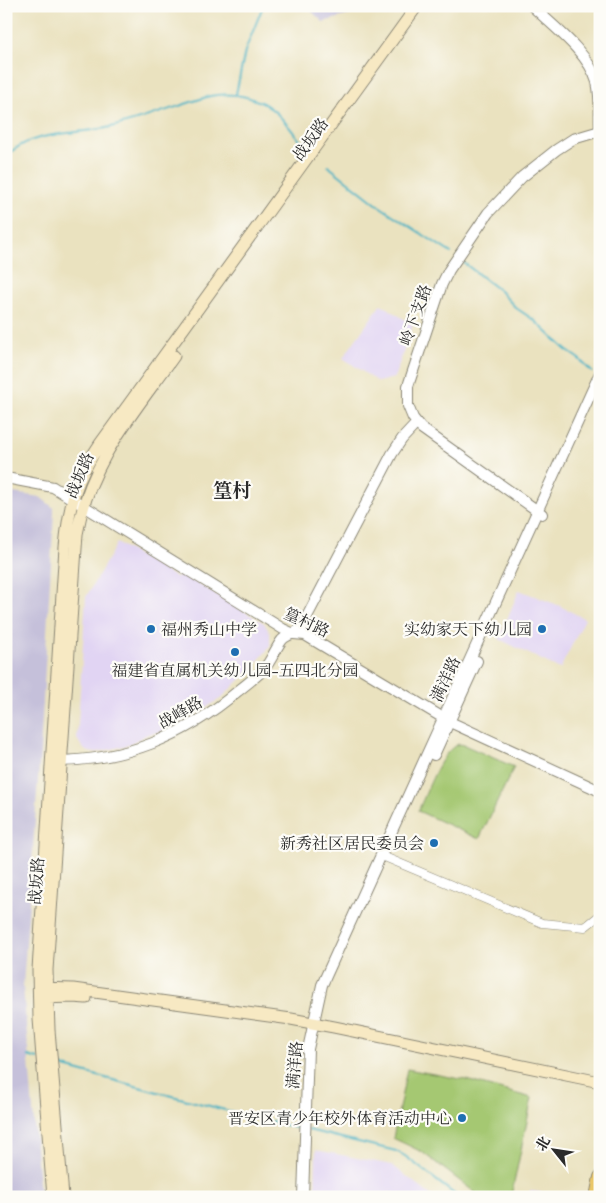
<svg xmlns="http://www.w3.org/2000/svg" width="606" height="1203" font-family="Cardo,'Noto Serif SC',serif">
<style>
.built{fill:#e1d4f3}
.industrial{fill:#c5c0da}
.green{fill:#a5c872;stroke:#687a4e}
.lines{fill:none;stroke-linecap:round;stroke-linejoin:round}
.stream{stroke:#46b2c4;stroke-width:2}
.minor-casing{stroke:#8a8675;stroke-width:9}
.tertiary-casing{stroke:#8a8675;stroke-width:12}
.secondary-casing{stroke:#8a8675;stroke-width:13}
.primary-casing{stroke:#8a8675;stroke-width:14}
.minor{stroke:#fff;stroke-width:8}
.tertiary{stroke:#fff;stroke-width:10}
.secondary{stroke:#f7e9c3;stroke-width:11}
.primary{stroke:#eac769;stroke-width:12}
.poi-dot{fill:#1f6fb2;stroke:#fdfcf7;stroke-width:2}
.labels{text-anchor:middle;stroke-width:4.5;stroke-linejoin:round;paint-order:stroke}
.street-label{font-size:16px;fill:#2b2b2b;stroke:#fdfcf7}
.poi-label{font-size:16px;fill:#2b2b2b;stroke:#fdfcf7;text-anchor:end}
.quarter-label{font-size:19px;font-weight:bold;fill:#2b2b2b;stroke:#fdfcf7}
</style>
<rect width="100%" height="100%" fill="#fdfcf7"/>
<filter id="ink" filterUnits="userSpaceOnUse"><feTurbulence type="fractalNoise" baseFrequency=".02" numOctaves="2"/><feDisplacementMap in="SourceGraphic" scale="10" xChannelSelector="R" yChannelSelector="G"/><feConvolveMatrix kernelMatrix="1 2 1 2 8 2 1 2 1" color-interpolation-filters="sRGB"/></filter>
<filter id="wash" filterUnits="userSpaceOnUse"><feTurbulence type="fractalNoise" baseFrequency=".0096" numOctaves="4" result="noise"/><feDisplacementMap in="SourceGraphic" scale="20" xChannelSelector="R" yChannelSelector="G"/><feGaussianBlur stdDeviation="1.12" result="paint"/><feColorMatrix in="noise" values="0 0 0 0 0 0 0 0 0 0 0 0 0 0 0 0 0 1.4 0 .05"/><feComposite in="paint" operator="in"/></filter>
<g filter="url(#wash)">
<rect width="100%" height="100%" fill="#eae2bf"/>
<path class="built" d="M 381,304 L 413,325 L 394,378 L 378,382 L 343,358 Z
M 117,543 L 177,578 L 180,573 L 264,623 L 270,633 L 270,646 L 264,654 L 242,678 L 220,699 L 170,730 L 148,734 L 125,746 L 94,753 L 86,751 L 82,747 L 77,739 L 86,597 Z
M 519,590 L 560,606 L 585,619 L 560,669 L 499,639 Z
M 316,1150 L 392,1165 L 433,1197 L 315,1197 Z
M 530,1191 L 563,1195 L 566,1197 L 529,1197 Z"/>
<path class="industrial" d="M 306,6 L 382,6 L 323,22 Z
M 6,492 L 40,497 L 54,508 L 54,513 L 40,752 L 23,986 L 40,1197 L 6,1197 Z"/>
<path class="green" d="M 459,744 L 464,745 L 514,767 L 479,839 L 418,811 C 426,795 441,749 459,744 Z
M 407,1069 L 466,1080 L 532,1098 L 511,1197 L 481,1197 L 422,1152 L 393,1138 Z"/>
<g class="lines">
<path class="stream" d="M 236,94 L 245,51 L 263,6
M 6,156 C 34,129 76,135 111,127 C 144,119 177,106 210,96 C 231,92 256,96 273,110 C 284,119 293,132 302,143
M 328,166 L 379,206 L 451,253
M 464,263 L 500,291 L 516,308 L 534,320 L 566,350 L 579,359 L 592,372
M 28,1056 L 38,1059
M 57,1065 L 221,1109 L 301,1129
M 308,1130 L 396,1151 L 405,1156 L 458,1197"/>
</g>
</g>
<g filter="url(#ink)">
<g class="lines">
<defs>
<path id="minor" d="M 387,858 L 542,923 L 585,927 L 600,915"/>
<path id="tertiary" d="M 532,6 C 553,26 589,53 597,82 C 601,98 599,116 600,132
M 6,478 L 53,487 L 283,629 L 294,634 L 305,635 L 450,722 L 600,791
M 542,514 L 421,428 L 413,418 L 408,406 L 408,386 L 442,284 L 449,270 L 488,213 L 522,177 L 556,150 L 573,139 L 600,131
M 434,755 L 477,661
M 53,761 C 125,761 184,737 238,691 C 247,684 256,677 264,669 C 272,660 275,649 282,640 C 287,634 296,634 301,628 L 392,454 L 402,439 L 416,424
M 303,1197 L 308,1049 L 322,985 L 600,373"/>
<path id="secondary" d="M 40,988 L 73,989 L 291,1019 L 334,1027 L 600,1082
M 40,998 L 73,997 L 86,998
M 53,1197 L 39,1019 L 38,970 L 65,547 C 69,505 75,480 100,444 L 417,6
M 63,1197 L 49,1030 L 47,970 L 77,534 C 89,462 133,414 174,356"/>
<path id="primary" d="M 596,1197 L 600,1177"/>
</defs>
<use href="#minor" class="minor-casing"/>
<use href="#tertiary" class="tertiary-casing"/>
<use href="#secondary" class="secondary-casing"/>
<use href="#primary" class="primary-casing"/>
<use href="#minor" class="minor"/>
<use href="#tertiary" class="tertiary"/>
<use href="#secondary" class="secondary"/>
<use href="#primary" class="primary"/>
</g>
</g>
<g class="poi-dot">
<circle cx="151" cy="629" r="5"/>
<circle cx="542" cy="629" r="5"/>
<circle cx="235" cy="652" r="5"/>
<circle cx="434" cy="843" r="5"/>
<circle cx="462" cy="1118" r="5"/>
</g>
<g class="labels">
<g class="street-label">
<text transform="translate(310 139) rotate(-54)" y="6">战坂路</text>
<text transform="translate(415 315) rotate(-70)" y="6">岭下支路</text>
<text transform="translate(79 475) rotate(-67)" y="6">战坂路</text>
<text transform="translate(307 622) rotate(25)" y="6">篁村路</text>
<text transform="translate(445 679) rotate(-65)" y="6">满洋路</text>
<text transform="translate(180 712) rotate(-30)" y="6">战峰路</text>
<text transform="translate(36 881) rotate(-86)" y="6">战坂路</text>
<text transform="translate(294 1065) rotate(-85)" y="6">满洋路</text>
</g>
<g class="poi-label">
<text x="161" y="635" text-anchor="start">福州秀山中学</text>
<text x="532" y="635">实幼家天下幼儿园</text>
<text x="235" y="676" text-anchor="middle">福建省直属机关幼儿园-五四北分园</text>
<text x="424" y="849">新秀社区居民委员会</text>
<text x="452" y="1124">晋安区青少年校外体育活动中心</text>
</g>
<g class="quarter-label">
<text x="232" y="497">篁村</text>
</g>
</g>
<rect width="606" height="1203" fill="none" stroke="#fdfcf7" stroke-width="25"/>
<g transform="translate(554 1150) rotate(300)" stroke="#fdfcf7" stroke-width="4" paint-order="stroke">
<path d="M0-4L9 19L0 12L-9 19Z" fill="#2b2b2b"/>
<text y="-8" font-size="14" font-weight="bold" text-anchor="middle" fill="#2b2b2b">北</text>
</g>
</svg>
